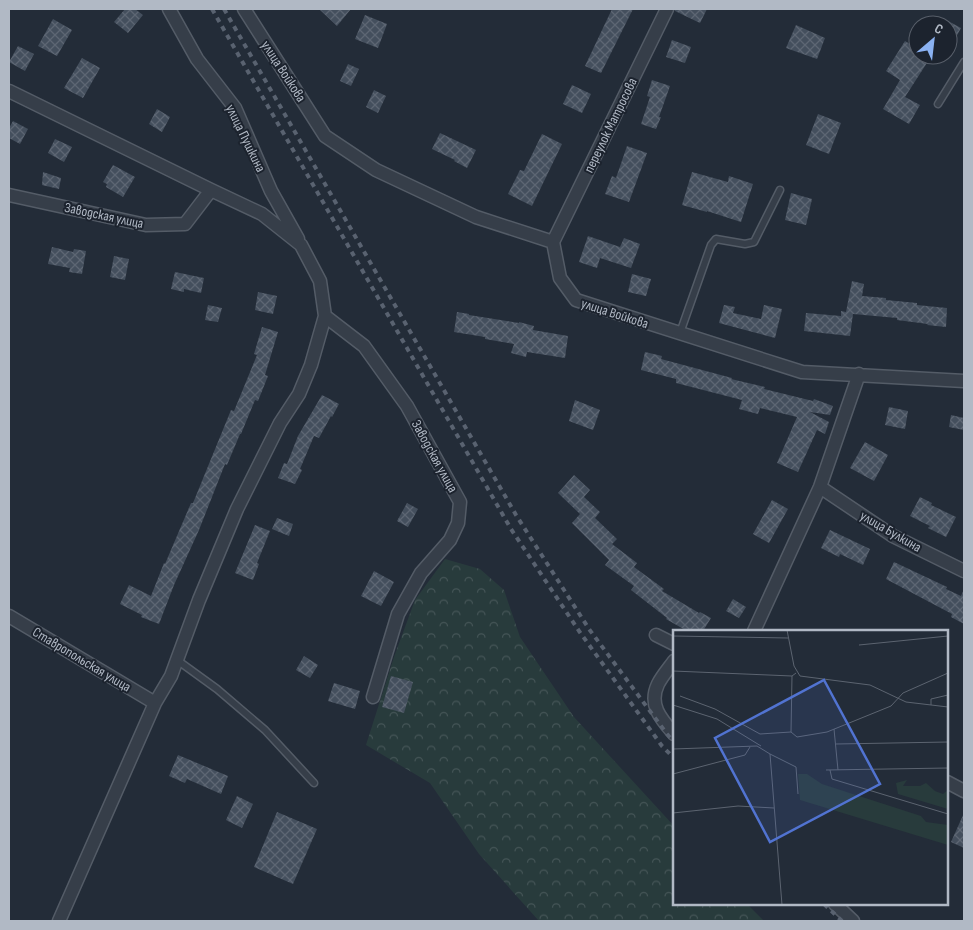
<svg xmlns="http://www.w3.org/2000/svg" width="973" height="930" font-family="'Sofia Sans Condensed',sans-serif">
<style>
.forest{fill:url(#forest-crowns)}
.building{fill:url(#building-cross-hatch)}
.lines{fill:none;stroke-linecap:round;stroke-linejoin:round}
.service-casing{stroke:#545c67;stroke-width:9}
.minor-casing{stroke:#545c67;stroke-width:15}
.service{stroke:#363e49;stroke-width:6}
.minor{stroke:#363e49;stroke-width:12}
.rail{stroke:#596270;stroke-width:4;stroke-dasharray:5 5;stroke-linecap:butt}
.labels{text-anchor:middle;stroke-width:4;stroke-linejoin:round;paint-order:stroke}
.street-label{font-size:14px;fill:#b1b9c5;stroke:#1c232e}
.inset-road{fill:none;stroke:#5c6470;stroke-width:1}
.view{fill:#5173d1;fill-opacity:0.15;stroke:#5173d1;stroke-width:2.5}
.inset-edge{fill:none;stroke:#b1b9c5;stroke-width:2.5}
</style>
<defs>
<pattern id="forest-crowns" width="20" height="18" patternUnits="userSpaceOnUse" patternTransform="scale(1.25)"><rect width="20" height="18" fill="#283b3c"/><path d="M2 6a3 3 0 1 1 6 0M12 15a3 3 0 1 1 6 0" fill="none" stroke="#455557"/></pattern>
<pattern id="building-cross-hatch" width="8" height="8" patternUnits="userSpaceOnUse" patternTransform="scale(1.25)"><rect width="8" height="8" fill="#444f5d"/><path d="M0 0l8 8M0 8l8-8" fill="none" stroke="#5d6673"/></pattern>
</defs>
<rect width="100%" height="100%" fill="#232c38"/>
<path class="forest" d="M 445,559 L 480,569 L 504,590 L 520,637 L 574,717 L 674,826 L 674,904 L 747,904 L 764,921 L 539,921 L 479,854 L 430,783 L 366,745 L 394,657 L 415,600 Z"/>
<path class="building" d="M 125,9 L 135,9 L 143,15 L 128,33 L 114,22 Z
M 319,9 L 351,9 L 337,26 Z
M 612,9 L 633,9 L 601,73 L 585,66 Z
M 675,9 L 707,9 L 700,23 L 675,11 Z
M 365,15 L 387,24 L 378,48 L 355,39 Z
M 53,19 L 72,30 L 57,56 L 38,46 Z
M 948,21 L 961,28 L 948,52 Z
M 796,25 L 825,38 L 817,59 L 786,48 Z
M 672,40 L 691,47 L 685,63 L 666,57 Z
M 905,41 L 918,49 L 918,55 L 932,55 L 905,97 L 920,105 L 909,124 L 883,109 L 900,80 L 886,71 Z
M 18,46 L 34,54 L 25,71 L 9,62 Z
M 82,58 L 100,68 L 83,98 L 64,88 Z
M 348,64 L 359,69 L 351,86 L 340,81 Z
M 652,80 L 670,86 L 659,117 L 661,117 L 656,129 L 641,124 L 650,97 L 647,96 Z
M 572,85 L 591,94 L 582,113 L 563,104 Z
M 374,90 L 386,96 L 378,113 L 366,107 Z
M 157,109 L 170,117 L 162,132 L 149,124 Z
M 818,114 L 841,123 L 829,154 L 806,145 Z
M 13,121 L 28,129 L 20,144 L 9,138 L 9,128 Z
M 440,133 L 476,150 L 467,168 L 454,161 L 455,160 L 432,149 Z
M 542,134 L 562,144 L 532,206 L 508,194 L 520,170 L 524,171 Z
M 55,139 L 72,147 L 64,162 L 48,153 Z
M 627,146 L 647,153 L 629,202 L 605,194 L 612,176 L 616,178 Z
M 113,165 L 135,177 L 123,197 L 106,187 L 107,184 L 103,182 Z
M 43,172 L 61,178 L 59,189 L 42,185 Z
M 692,172 L 728,182 L 729,176 L 753,184 L 741,222 L 707,211 L 707,212 L 682,205 Z
M 791,193 L 812,199 L 806,225 L 785,220 Z
M 588,236 L 620,247 L 624,238 L 640,244 L 631,268 L 600,258 L 597,268 L 579,262 Z
M 52,247 L 73,252 L 74,249 L 86,251 L 82,274 L 69,272 L 70,268 L 48,264 Z
M 114,256 L 129,259 L 125,280 L 110,277 Z
M 175,272 L 204,278 L 201,293 L 184,289 L 184,292 L 171,289 Z
M 632,274 L 651,279 L 646,296 L 628,292 Z
M 852,281 L 864,284 L 862,296 L 886,298 L 886,300 L 917,303 L 917,305 L 947,308 L 946,327 L 927,325 L 928,324 L 897,320 L 897,318 L 853,314 L 850,336 L 804,331 L 806,313 L 841,316 L 841,311 L 846,312 Z
M 258,292 L 277,296 L 273,314 L 255,310 Z
M 208,305 L 222,308 L 218,322 L 205,320 Z
M 724,305 L 735,307 L 733,313 L 761,319 L 764,305 L 782,309 L 775,338 L 719,323 Z
M 457,312 L 469,314 L 469,315 L 519,323 L 519,322 L 534,326 L 533,330 L 568,336 L 565,358 L 527,352 L 526,357 L 511,353 L 514,344 L 485,339 L 485,337 L 454,332 Z
M 262,327 L 278,332 L 265,375 L 268,376 L 258,401 L 255,400 L 241,434 L 240,434 L 227,465 L 225,464 L 199,530 L 174,585 L 159,624 L 141,617 L 142,615 L 120,604 L 129,585 L 151,596 L 164,563 L 165,564 L 191,503 L 193,503 L 231,410 L 234,411 L 257,355 L 254,354 Z
M 645,352 L 662,356 L 661,359 L 732,378 L 731,379 L 765,387 L 764,389 L 813,401 L 814,399 L 833,406 L 830,415 L 810,412 L 829,422 L 825,434 L 817,430 L 798,472 L 777,463 L 797,417 L 760,408 L 758,414 L 739,409 L 742,400 L 676,383 L 676,379 L 641,370 Z
M 322,395 L 339,404 L 332,417 L 331,416 L 319,438 L 314,436 L 300,469 L 302,470 L 295,484 L 278,478 L 284,463 L 287,464 L 298,436 Z
M 575,400 L 600,410 L 593,430 L 569,421 Z
M 889,407 L 908,411 L 905,429 L 885,425 Z
M 951,415 L 964,418 L 964,430 L 949,427 Z
M 865,442 L 888,455 L 874,481 L 850,468 Z
M 574,475 L 590,490 L 584,497 L 600,512 L 595,518 L 617,539 L 612,544 L 637,563 L 634,567 L 664,589 L 662,591 L 699,613 L 700,612 L 711,618 L 703,631 L 687,631 L 666,619 L 667,618 L 631,590 L 634,586 L 605,565 L 609,560 L 572,523 L 580,514 L 558,493 Z
M 920,497 L 932,503 L 931,505 L 956,517 L 946,537 L 928,528 L 930,526 L 910,516 Z
M 772,500 L 788,509 L 769,543 L 753,534 Z
M 407,503 L 418,509 L 408,527 L 397,521 Z
M 277,518 L 293,524 L 289,536 L 272,529 Z
M 255,525 L 270,531 L 257,563 L 259,564 L 253,580 L 235,573 Z
M 830,530 L 870,549 L 863,565 L 840,554 L 839,557 L 821,548 Z
M 894,562 L 947,587 L 946,589 L 961,596 L 964,589 L 964,624 L 951,617 L 952,614 L 886,579 Z
M 374,571 L 394,582 L 381,606 L 361,596 Z
M 733,599 L 746,607 L 739,618 L 726,611 Z
M 304,656 L 318,665 L 310,678 L 296,670 Z
M 391,676 L 413,682 L 404,713 L 382,707 Z
M 334,683 L 360,691 L 355,709 L 328,701 Z
M 178,755 L 228,776 L 221,794 L 187,779 L 185,783 L 169,776 Z
M 237,796 L 253,804 L 242,828 L 226,820 Z
M 277,812 L 317,829 L 293,884 L 254,867 Z
M 964,813 L 964,848 L 951,842 Z"/>
<g class="lines">
<defs>
<path id="service" d="M 938,104 L 964,62
M 680,333 L 711,245 L 716,239 L 745,244 L 754,242 L 780,190
M 177,660 L 217,689 L 265,730 L 314,783"/>
<path id="minor" d="M 169,9 L 197,59 L 235,108 L 271,191 L 298,239
M 244,9 L 325,136 L 376,170 L 476,217 L 553,242
M 9,91 L 211,190 L 262,214 L 301,245 L 320,281 L 325,316 L 311,365 L 299,394 L 280,423 L 237,509 L 199,600 L 171,676 L 155,703 L 59,921
M 9,195 L 146,225 L 185,224 L 211,190
M 553,242 L 560,278 L 576,300 L 802,372 L 964,381
M 553,242 L 667,9
M 325,316 L 364,346 L 407,406 L 460,502 L 458,523 L 450,540 L 421,573 L 398,614 L 373,697
M 820,487 L 893,536 L 964,571
M 9,616 L 155,703
M 754,631 L 820,487 L 859,374
M 656,635 L 674,644
M 674,661 C 669,668 662,676 658,684 C 648,705 661,719 674,734
M 947,782 L 964,791
M 835,904 L 853,921"/>
</defs>
<use href="#service" class="service-casing"/>
<use href="#minor" class="minor-casing"/>
<use href="#service" class="service"/>
<use href="#minor" class="minor"/>
<path class="rail" d="M 212,9 L 511,529 L 579,631 L 662,746 L 674,758
M 224,9 L 516,515 L 589,629 L 667,734 L 674,742
M 824,904 L 842,921"/>
</g>
<g class="labels">
<g class="street-label">
<text transform="translate(284 71) rotate(57)" y="5">улица Войкова</text>
<text transform="translate(610 125) rotate(-64)" y="5">переулок Матросова</text>
<text transform="translate(246 138) rotate(64)" y="5">улица Пушкина</text>
<text transform="translate(104 215) rotate(12)" y="5">Заводская улица</text>
<text transform="translate(615 313) rotate(18)" y="5">улица Войкова</text>
<text transform="translate(435 456) rotate(61)" y="5">Заводская улица</text>
<text transform="translate(891 531) rotate(30)" y="5">улица Булкина</text>
<text transform="translate(82 659) rotate(31)" y="5">Ставропольская улица</text>
</g>
</g>
<g transform="translate(673 630)">
<rect width="275" height="275" fill="#232c38"/>
<path d="M 125,144 L 134,144 L 149,154 L 248,186 L 253,192 L 275,195 L 275,215 L 127,170 ZM 234,150 L 230,156 L 247,156 L 253,153 L 262,161 L 270,164 L 275,160 L 275,179 L 225,164 L 223,153 Z" fill="#283b3c"/>
<path class="inset-road" d="M 114,0 L 121,36 L 127,46 L 197,55 L 233,72 L 275,77M 0,6 L 115,8M 186,15 L 275,6M 0,41 L 119,46 L 123,43M 7,66 L 42,79 L 87,104 L 118,102M 0,75 L 44,89 L 88,116M 258,75 L 258,69 L 275,65M 161,99 L 165,140M 118,102 L 124,107 L 154,102 L 218,76 L 230,63 L 275,43M 118,102 L 119,46M 163,114 L 275,112M 0,119 L 84,116 L 97,124 L 109,275M 97,124 L 123,137 L 125,164M 153,140 L 275,138M 157,140 L 159,149 L 275,184M 0,144 L 72,125 L 77,117M 0,183 L 65,176 L 101,178"/>
<path class="view" d="M 151,50 L 207,154 L 97,212 L 42,108 Z"/>
<rect width="275" height="275" class="inset-edge"/>
</g>
<rect width="973" height="930" fill="none" stroke="#b1b9c5" stroke-width="20"/>
<g transform="translate(933 40) rotate(28)"><circle r="24" fill="#1c232e" stroke="#585f6a"/>
<path d="M0-4L9 19L0 12L-9 19Z" fill="#8ab1f1"/>
<text y="-8" font-size="14" font-weight="bold" text-anchor="middle" fill="#b1b9c5">С</text>
</g>
</svg>
